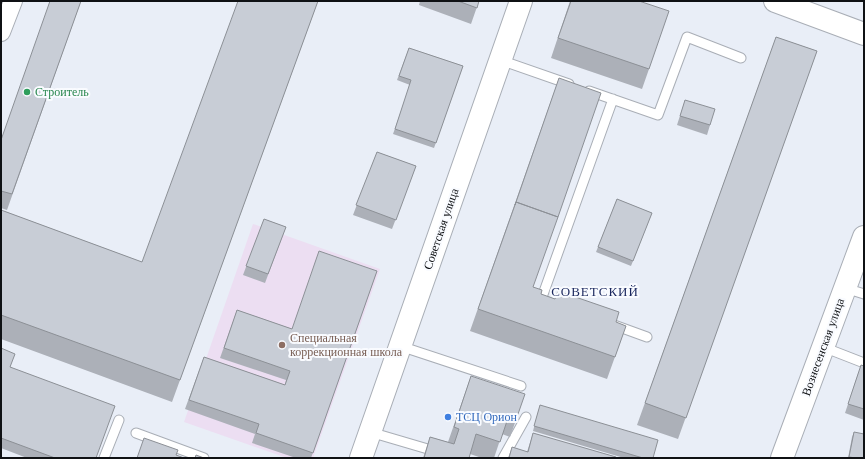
<svg xmlns="http://www.w3.org/2000/svg" width="865" height="459" font-family="'Libre Baskerville',serif">
<style>
.education{fill:#ecdef2}
.lines{fill:none;stroke-linecap:round;stroke-linejoin:round}
.lane-casing{stroke:#a9aeb6;stroke-width:11}
.street-casing{stroke:#a9aeb6;stroke-width:20}
.secondary-casing{stroke:#a9aeb6;stroke-width:24}
.lane{stroke:#fff;stroke-width:9}
.street{stroke:#fff;stroke-width:18}
.secondary{stroke:#fff;stroke-width:22}
.wall{fill:#acb0b8}
.building{fill:#c8cdd6;stroke:#8c9096}
.leisure-dot{fill:#2e9e5b;stroke:#f9fbff;stroke-width:1.5}
.education-dot{fill:#8d6e63;stroke:#f9fbff;stroke-width:1.5}
.shop-dot{fill:#3f7fe0;stroke:#f9fbff;stroke-width:1.5}
.labels{text-anchor:middle;stroke-width:4;stroke-linejoin:round;paint-order:stroke}
.leisure-label{font-size:12px;fill:#27864d;stroke:#f9fbff;text-anchor:start}
.street-label{font-size:12px;fill:#0f1114;stroke:#f9fbff}
.education-label{font-size:12px;fill:#785e54;stroke:#f9fbff;text-anchor:start}
.shop-label{font-size:12px;fill:#366cbe;stroke:#f9fbff;text-anchor:start}
.neighbourhood-label{font-size:13px;letter-spacing:1px;fill:#19265d;stroke:#f9fbff}
</style>
<rect width="100%" height="100%" fill="#e9eef7"/>
<path class="education" d="M 253,224 L 380,269 L 313,458 L 287,458 L 184,422 Z"/>
<g class="lines">
<defs>
<path id="lane" d="M 500,60 L 569,84
M 589,91 L 658,115 L 687,37 L 741,58
M 845,288 L 864,294
M 548,302 L 541,300 L 613,99
M 614,325 L 647,337
M 400,346 L 521,386
M 823,347 L 864,363
M 370,432 L 438,452
M 136,433 L 204,458
M 104,458 L 119,420
M 503,458 L 526,417"/>
<path id="street" d="M 1,32 L 13,1"/>
<path id="secondary" d="M 775,1 L 864,34
M 361,458 L 521,1
M 782,458 L 864,237"/>
</defs>
<use href="#lane" class="lane-casing"/>
<use href="#street" class="street-casing"/>
<use href="#secondary" class="secondary-casing"/>
<use href="#lane" class="lane"/>
<use href="#street" class="street"/>
<use href="#secondary" class="secondary"/>
</g>
<path class="wall" d="M 81,1 L 7,210 L 1,208 L 1,140 Z
M 318,1 L 172,402 L 1,339 L 1,210 L 142,262 Z
M 420,1 L 479,1 L 471,24 L 419,5 Z
M 570,1 L 639,1 L 649,69 L 642,89 L 551,58 Z
M 776,37 L 817,51 L 678,439 L 637,425 Z
M 409,48 L 463,66 L 434,148 L 393,134 L 410,85 L 397,80 Z
M 559,78 L 533,287 L 541,294 L 626,326 L 607,379 L 470,331 Z
M 685,100 L 710,125 L 707,135 L 677,125 Z
M 377,152 L 416,166 L 392,229 L 353,215 Z
M 617,199 L 652,213 L 631,266 L 596,252 Z
M 264,219 L 286,227 L 265,283 L 243,275 Z
M 377,271 L 311,458 L 296,458 L 252,443 L 255,434 L 185,409 L 204,357 L 285,385 L 286,380 L 220,358 L 237,310 L 292,329 Z
M 1,348 L 10,367 L 96,458 L 27,458 L 1,448 Z
M 864,366 L 864,420 L 845,413 L 858,374 Z
M 471,376 L 517,417 L 510,437 L 502,434 L 494,458 L 482,458 L 470,454 L 469,458 L 423,458 L 430,437 L 448,442 Z
M 540,405 L 653,458 L 624,458 L 533,431 Z
M 854,432 L 864,458 L 848,458 L 852,437 Z
M 533,433 L 616,458 L 508,458 L 512,447 L 527,452 Z"/>
<path class="building" d="M 50,1 L 81,1 L 12,194 L 1,191 L 1,140 Z
M 238,1 L 318,1 L 180,380 L 1,315 L 1,210 L 142,262 Z
M 458,1 L 479,1 L 477,8 Z
M 571,1 L 639,1 L 669,11 L 649,69 L 558,38 Z
M 776,37 L 817,51 L 686,418 L 645,403 Z
M 409,48 L 463,66 L 436,143 L 395,129 L 411,80 L 399,76 Z
M 559,78 L 601,93 L 558,217 L 516,202 L 515,205 Z
M 685,100 L 715,109 L 710,125 L 680,116 Z
M 377,152 L 416,166 L 396,220 L 356,205 Z
M 617,199 L 652,213 L 633,261 L 598,247 Z
M 516,202 L 558,217 L 533,287 L 542,290 L 541,294 L 555,299 L 558,291 L 619,312 L 616,322 L 626,326 L 615,357 L 478,309 Z
M 264,219 L 286,227 L 268,274 L 246,266 Z
M 319,251 L 377,271 L 313,453 L 256,433 L 259,424 L 189,400 L 204,357 L 285,385 L 290,371 L 224,348 L 237,310 L 292,329 Z
M 1,348 L 15,354 L 10,367 L 115,406 L 96,458 L 55,458 L 1,438 Z
M 861,365 L 864,366 L 864,409 L 848,404 Z
M 471,376 L 525,394 L 517,417 L 509,415 L 500,442 L 476,434 L 469,458 L 424,458 L 430,437 L 454,444 L 459,429 L 454,427 Z
M 540,405 L 658,440 L 653,458 L 643,458 L 534,426 Z
M 854,432 L 864,434 L 864,458 L 856,458 L 849,457 Z
M 533,433 L 616,457 L 616,458 L 509,458 L 512,447 L 528,452 Z
M 144,438 L 178,450 L 176,455 L 184,458 L 137,458 Z
M 196,455 L 204,458 L 195,458 Z"/>
<circle class="leisure-dot" cx="27" cy="92" r="4"/>
<circle class="education-dot" cx="282" cy="345" r="4"/>
<circle class="shop-dot" cx="448" cy="417" r="4"/>
<g class="labels">
<g class="leisure-label">
<text x="35" y="96">Строитель</text>
</g>
<g class="street-label">
<text transform="translate(441 229) rotate(-71)" y="4">Советская улица</text>
<text transform="translate(823 347) rotate(-70)" y="4">Вознесенская улица</text>
</g>
<g class="education-label">
<text x="290" y="342">Специальная<tspan x="290" dy="14">коррекционная школа</tspan></text>
</g>
<g class="shop-label">
<text x="456" y="421">ТСЦ Орион</text>
</g>
<g class="neighbourhood-label">
<text x="595" y="296">СОВЕТСКИЙ</text>
</g>
</g>
<rect width="865" height="459" fill="none" stroke="#0f1114" stroke-width="4"/>
</svg>
